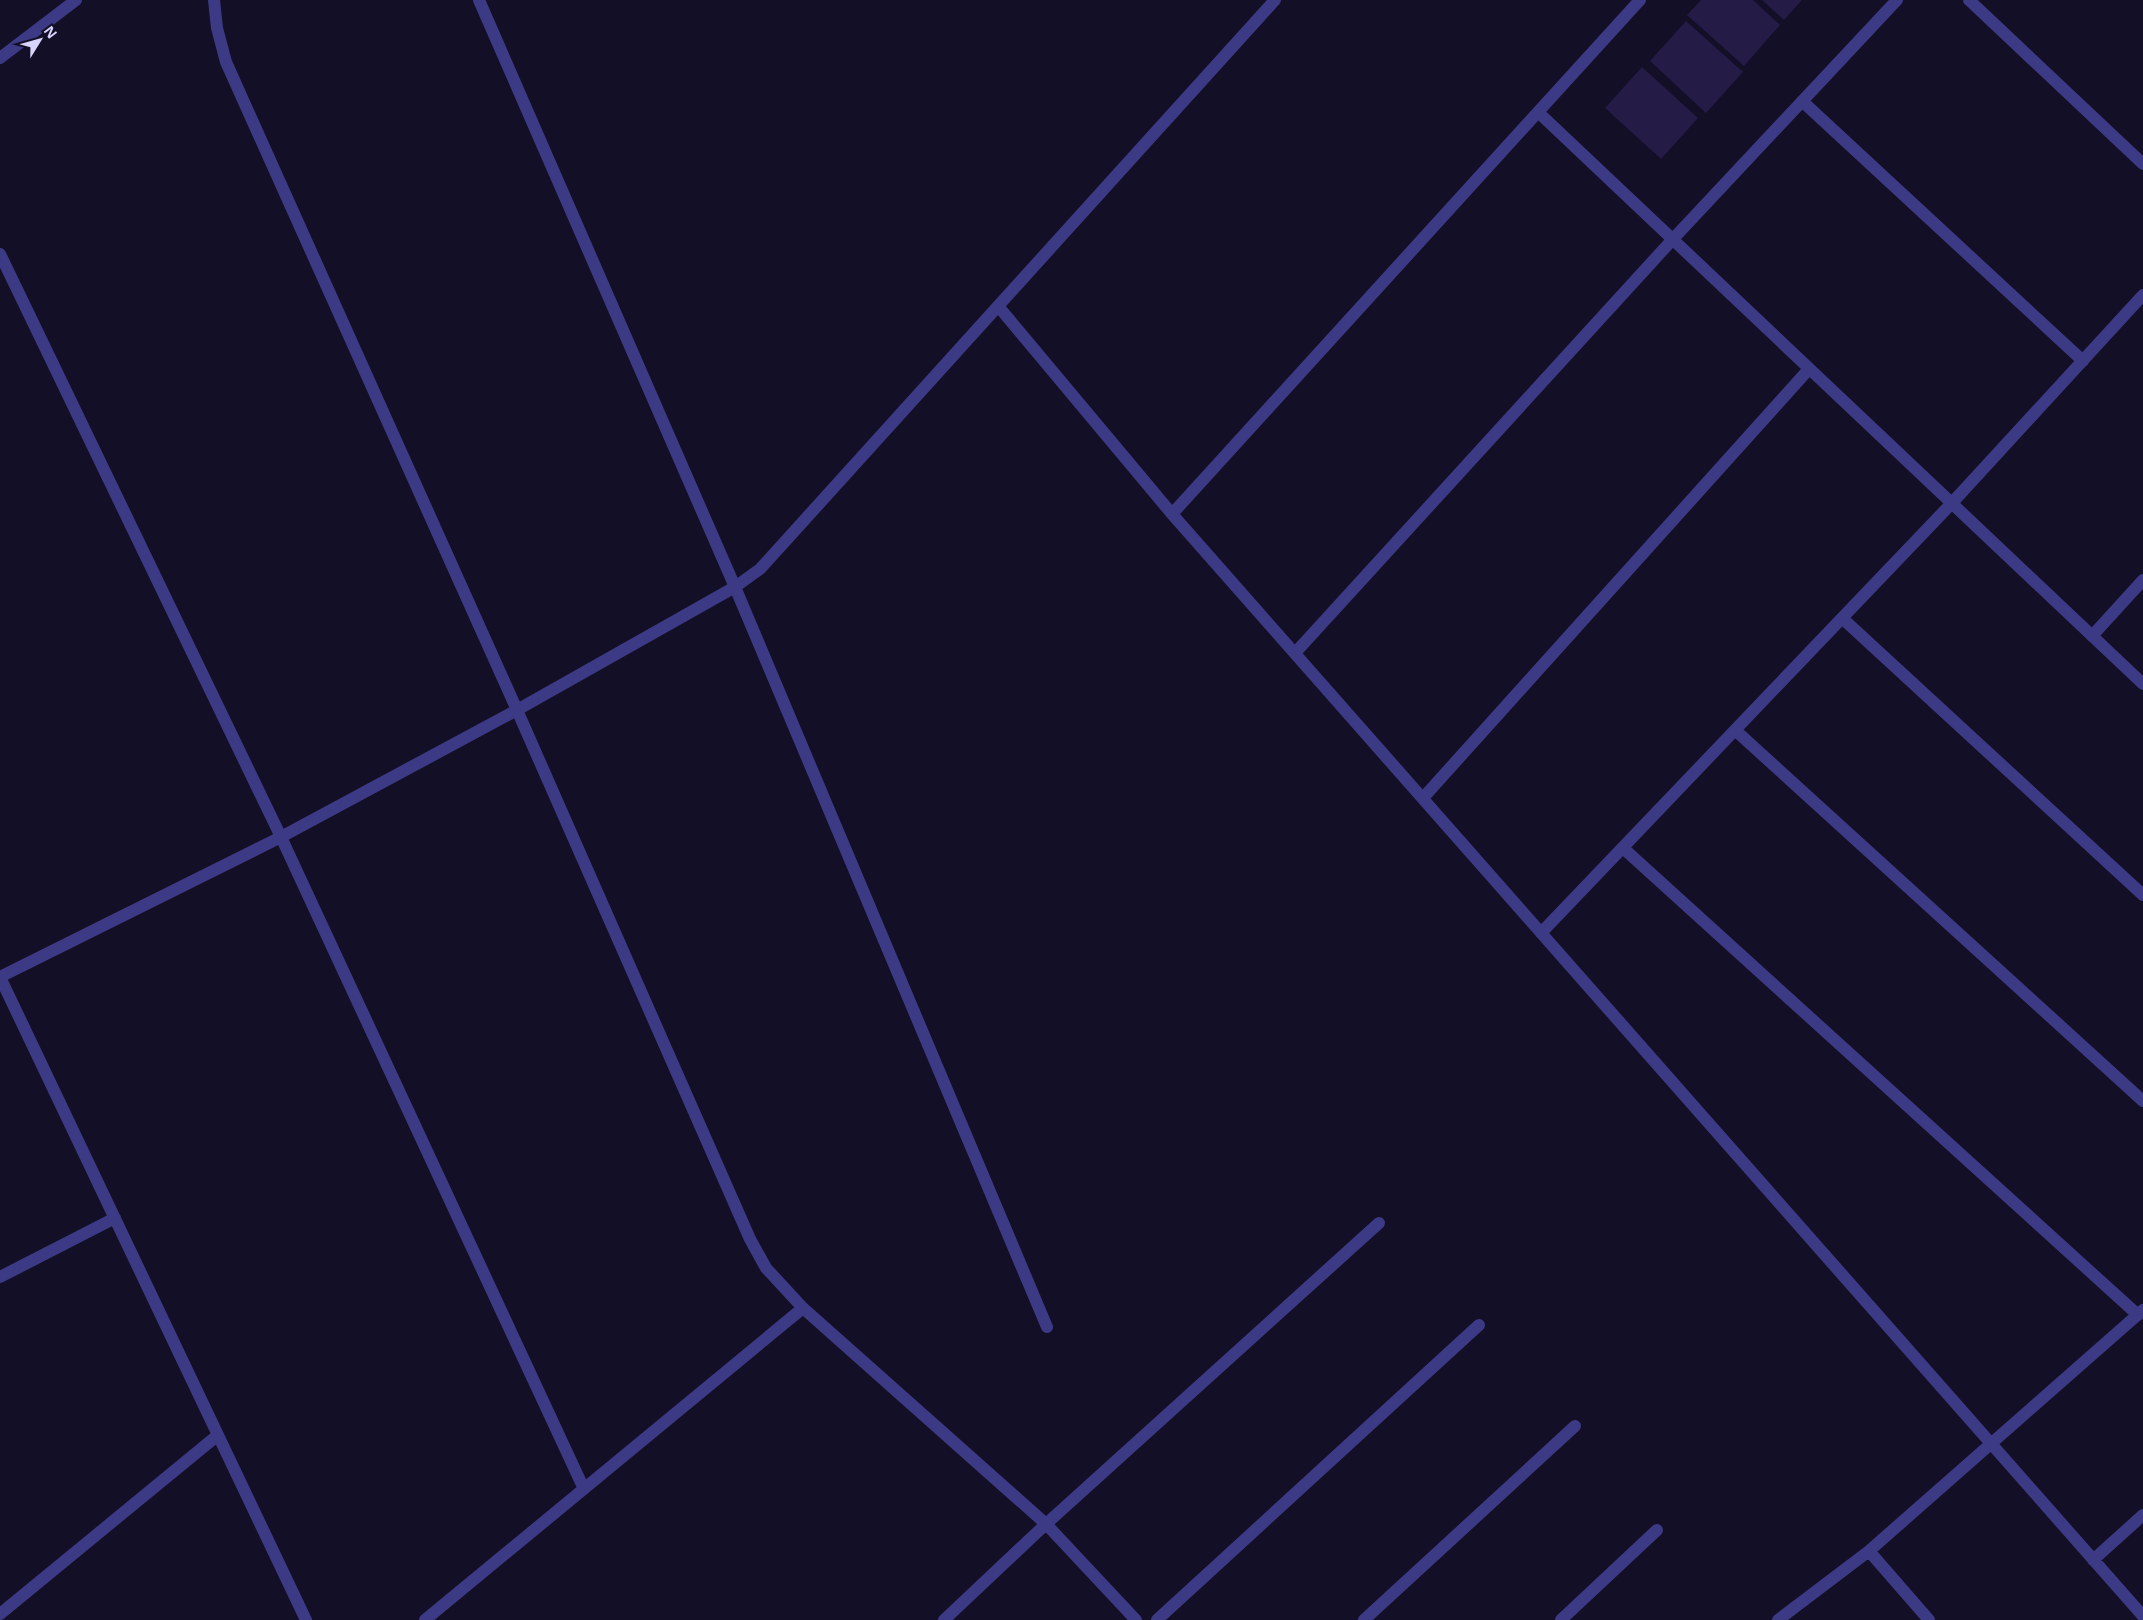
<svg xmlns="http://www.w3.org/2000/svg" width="2143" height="1620" font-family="'Noto Sans',sans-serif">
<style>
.building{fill:#241b47}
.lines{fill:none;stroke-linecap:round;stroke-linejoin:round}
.minor{stroke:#3d3a85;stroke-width:12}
</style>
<rect width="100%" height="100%" fill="#130f26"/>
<path class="building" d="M 1701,0 L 1753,0 L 1780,25 L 1744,66 L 1687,15 Z
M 1762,0 L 1802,0 L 1784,20 Z
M 1686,21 L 1743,72 L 1706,113 L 1650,61 Z
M 1642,67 L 1698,118 L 1661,159 L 1605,108 Z"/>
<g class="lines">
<path class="minor" d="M 214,0 L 217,28 L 226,62 L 517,710 L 750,1239 L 766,1268 L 803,1308 L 1046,1524 L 1136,1620
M 479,0 L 735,587 L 1047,1327
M 1969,0 L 2143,164
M 0,58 L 76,0
M 1802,101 L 2083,361
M 1538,112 L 2143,684
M 0,254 L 281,837 L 584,1489
M 998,306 L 1172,514 L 2143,1616
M 1172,514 L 1640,0
M 1842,618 L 2143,895
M 2092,636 L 2143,580
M 1295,653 L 1673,239 L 1897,0
M 1735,730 L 2143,1101
M 1423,798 L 1809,369
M 1623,848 L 2138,1315
M 1541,933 L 1951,504 L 2143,295
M 0,977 L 281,837 L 517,710 L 735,587 L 760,569 L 780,547 L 1275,0
M 0,977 L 306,1620
M 0,1277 L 115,1218
M 1869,1551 L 1929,1620
M 2093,1560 L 2143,1515
M 0,1614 L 218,1435
M 425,1620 L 803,1308
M 944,1620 L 1046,1524 L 1379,1223
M 1157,1620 L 1479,1325
M 1364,1620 L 1575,1426
M 1561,1620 L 1657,1530
M 1778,1620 L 1869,1551 L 2143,1310"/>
</g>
<g transform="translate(40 40) rotate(53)" stroke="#130f26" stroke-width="4" paint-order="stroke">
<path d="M0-4L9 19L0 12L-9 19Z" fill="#d9d4ff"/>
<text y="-8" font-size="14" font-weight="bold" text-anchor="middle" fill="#d9d4ff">N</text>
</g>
</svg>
